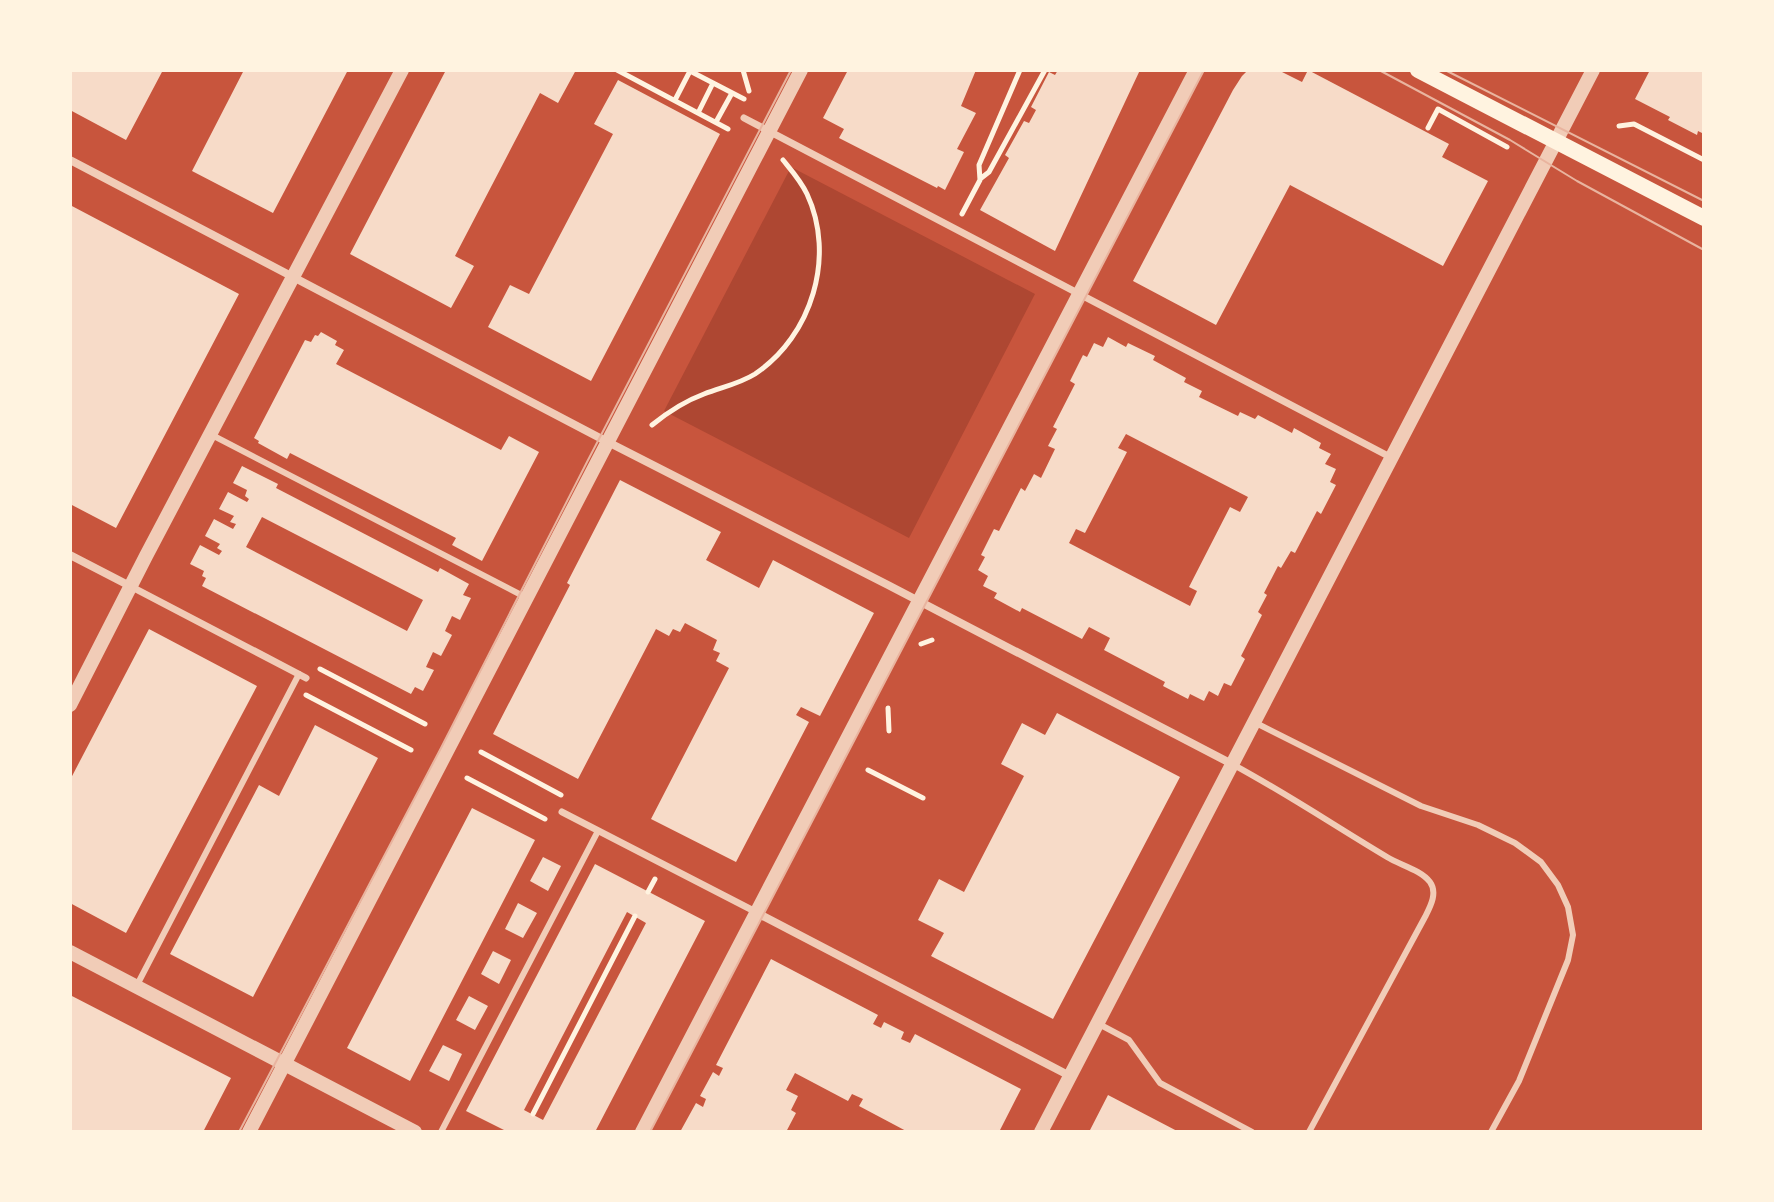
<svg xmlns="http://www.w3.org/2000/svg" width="1774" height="1202" font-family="Lato,sans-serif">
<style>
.green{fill:#ae4732}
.building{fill:#f7dbc8;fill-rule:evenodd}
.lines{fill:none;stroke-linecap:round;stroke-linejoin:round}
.path{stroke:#fff3e0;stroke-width:5}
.service{stroke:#f1ccb7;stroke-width:6}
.pedestrian{stroke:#f1ccb7;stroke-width:7}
.minor{stroke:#f1ccb7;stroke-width:8}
.tertiary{stroke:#f1ccb7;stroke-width:14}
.secondary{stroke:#fff3e0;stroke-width:16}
.tram{stroke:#e9b49f;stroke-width:2}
</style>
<rect width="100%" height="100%" fill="#c8553d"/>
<path class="green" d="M 791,167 L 1035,294 L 909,538 L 664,411 Z"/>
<path class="building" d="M 70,70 L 163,70 L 126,140 L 70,110 Z
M 244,70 L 348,70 L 273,213 L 192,171 Z
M 446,70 L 576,70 L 558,103 L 540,93 L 455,256 L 474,266 L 451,308 L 350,254 Z
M 848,70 L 976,70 L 961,106 L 976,113 L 957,149 L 964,152 L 945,190 L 938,186 L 937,188 L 839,138 L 844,129 L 823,118 Z
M 1058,70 L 1140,70 L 1055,251 L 980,210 L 1009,158 L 1005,155 L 1024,121 L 1029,123 L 1036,110 L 1031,107 L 1049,72 L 1055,75 Z
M 1248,70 L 1278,70 L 1302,82 L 1308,70 L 1449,144 L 1442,157 L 1488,181 L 1443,266 L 1290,185 L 1216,325 L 1133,281 L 1233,90 L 1242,76 Z
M 1650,70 L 1704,70 L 1704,134 L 1698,131 L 1697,135 L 1668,120 L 1670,117 L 1635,99 Z
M 618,80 L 720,134 L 591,381 L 488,327 L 510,285 L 529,294 L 613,134 L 594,124 Z
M 70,205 L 239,294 L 116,528 L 70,504 Z
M 321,332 L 337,341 L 335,345 L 344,350 L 336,364 L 501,450 L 509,436 L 539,452 L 482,561 L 452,545 L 456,538 L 290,453 L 287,459 L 258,443 L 259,441 L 254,438 L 305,340 L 311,342 L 315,335 L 318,336 Z
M 1108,337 L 1126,347 L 1128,343 L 1155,356 L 1153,360 L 1186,378 L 1184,382 L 1202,391 L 1199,397 L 1238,416 L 1240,412 L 1255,419 L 1258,415 L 1292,433 L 1294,428 L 1321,443 L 1319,448 L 1331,454 L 1325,464 L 1336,469 L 1330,482 L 1336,485 L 1321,514 L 1317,511 L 1295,553 L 1291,551 L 1281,568 L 1278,566 L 1264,593 L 1267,595 L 1258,612 L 1262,615 L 1241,656 L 1245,659 L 1231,686 L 1224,683 L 1218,696 L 1209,691 L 1204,701 L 1190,694 L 1188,699 L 1163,686 L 1165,682 L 1104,650 L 1110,638 L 1089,627 L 1082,639 L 1022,608 L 1020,612 L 994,598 L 997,593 L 983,586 L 988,576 L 978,570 L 985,557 L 981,555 L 994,529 L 999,531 L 1021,488 L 1025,491 L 1034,474 L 1041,478 L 1055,449 L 1048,446 L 1057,429 L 1053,427 L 1075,384 L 1070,381 L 1083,355 L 1087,357 L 1094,343 L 1103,347 ZM 1126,434 L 1248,497 L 1240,512 L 1230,507 L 1189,587 L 1197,591 L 1190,606 L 1069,543 L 1076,529 L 1085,533 L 1127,452 L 1118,448 Z
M 242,466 L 278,484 L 276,488 L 438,572 L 440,568 L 469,584 L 463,595 L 471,598 L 460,620 L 452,616 L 445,631 L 452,635 L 441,656 L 433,652 L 426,667 L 434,670 L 423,691 L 415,687 L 411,694 L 202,586 L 206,578 L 202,576 L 204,571 L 190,564 L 200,545 L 219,555 L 222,551 L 217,548 L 220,544 L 205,536 L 214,519 L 233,529 L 236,524 L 230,522 L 234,516 L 219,509 L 228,492 L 247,502 L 249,499 L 245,496 L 247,490 L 233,483 ZM 262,517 L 423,600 L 407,631 L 246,547 Z
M 620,480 L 721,532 L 706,560 L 759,588 L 773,560 L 874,613 L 820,716 L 801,707 L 796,715 L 809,722 L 736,862 L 651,819 L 729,668 L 716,661 L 720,653 L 713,650 L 717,640 L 685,623 L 680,632 L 673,629 L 669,636 L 656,629 L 578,779 L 493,734 L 570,585 L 567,583 Z
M 149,629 L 257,686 L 126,933 L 70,903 L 70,780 Z
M 1057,713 L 1180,777 L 1053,1019 L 931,956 L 944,933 L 918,920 L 939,879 L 964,892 L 1024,776 L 1001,764 L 1022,723 L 1045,735 Z
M 315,725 L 378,758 L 253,997 L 170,954 L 259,785 L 279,796 Z
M 472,808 L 535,840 L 410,1081 L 347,1048 Z
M 543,857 L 561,866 L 548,891 L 530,881 Z
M 595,864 L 705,921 L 595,1132 L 508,1132 L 466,1111 ZM 627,912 L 646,923 L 543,1120 L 524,1110 Z
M 518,903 L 537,913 L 523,938 L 505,929 Z
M 493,951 L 511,960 L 499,984 L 481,974 Z
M 771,959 L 878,1015 L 873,1024 L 881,1028 L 884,1022 L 904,1032 L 901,1039 L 910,1043 L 915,1034 L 1021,1089 L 999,1132 L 908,1132 L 859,1106 L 863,1099 L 852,1094 L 848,1101 L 795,1073 L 786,1090 L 798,1096 L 791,1110 L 796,1113 L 786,1132 L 680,1132 L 696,1103 L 703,1107 L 706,1099 L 700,1096 L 713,1072 L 719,1076 L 723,1068 L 716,1065 Z
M 70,995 L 231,1078 L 203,1132 L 70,1132 Z
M 469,996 L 488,1006 L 475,1030 L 456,1020 Z
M 443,1045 L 462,1054 L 449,1081 L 429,1071 Z
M 1108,1095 L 1179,1132 L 1089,1132 Z"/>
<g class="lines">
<path class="path" d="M 617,70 L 728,129
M 688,70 L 744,99
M 743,70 L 749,91
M 675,100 L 690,71
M 698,113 L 713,83
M 716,122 L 732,93
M 1619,126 L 1634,124 L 1704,160
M 1428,128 L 1438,109 L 1507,147
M 980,179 L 989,172 L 1045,70
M 962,214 L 980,180 L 979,165 L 1020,70
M 652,425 C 668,412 685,401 704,394 C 722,387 739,384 755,374 C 812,336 836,256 807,194 C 801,181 792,171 783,160
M 921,644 L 932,640
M 320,669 L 425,724
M 306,695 L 411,750
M 888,708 L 889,731
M 481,752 L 561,795
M 868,770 L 923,798
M 467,778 L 545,819
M 648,892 L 655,879
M 533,1114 L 635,916"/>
<path class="service" d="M 210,434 L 527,598
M 1254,722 L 1421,806 L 1478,825 L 1515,843 L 1541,862 L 1558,885 L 1568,907 L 1573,935 L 1568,960 L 1519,1081 L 1491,1132
M 1232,764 C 1286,793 1335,826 1387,857 C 1400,865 1421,870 1430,882 C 1438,893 1430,907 1425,917 L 1309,1132
M 136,987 L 299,674
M 1097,1023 L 1129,1040 L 1160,1083 L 1252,1132
M 441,1132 L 598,831"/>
<path class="pedestrian" d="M 744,118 L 1392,458
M 130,586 L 306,678
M 562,812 L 756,912"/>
<path class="minor" d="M 70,160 L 600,438 L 888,585 L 1232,764
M 70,555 L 130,586
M 757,913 L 1070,1076"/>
<path class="tertiary" d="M 70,705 L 146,556 L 402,70
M 70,952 L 415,1132
M 249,1132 L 801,70
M 642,1132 L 1196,70
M 1041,1132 L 1593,70"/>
<path class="secondary" d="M 1418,70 L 1704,218"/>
<path class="tram" d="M 1379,70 L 1510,140 L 1577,181 L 1704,250
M 1445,70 L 1704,201
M 239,1132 L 441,748 L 587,462 L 791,70
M 650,1132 L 1204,70"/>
</g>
<rect width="1774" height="1202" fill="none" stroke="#fff3e0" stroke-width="144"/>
</svg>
